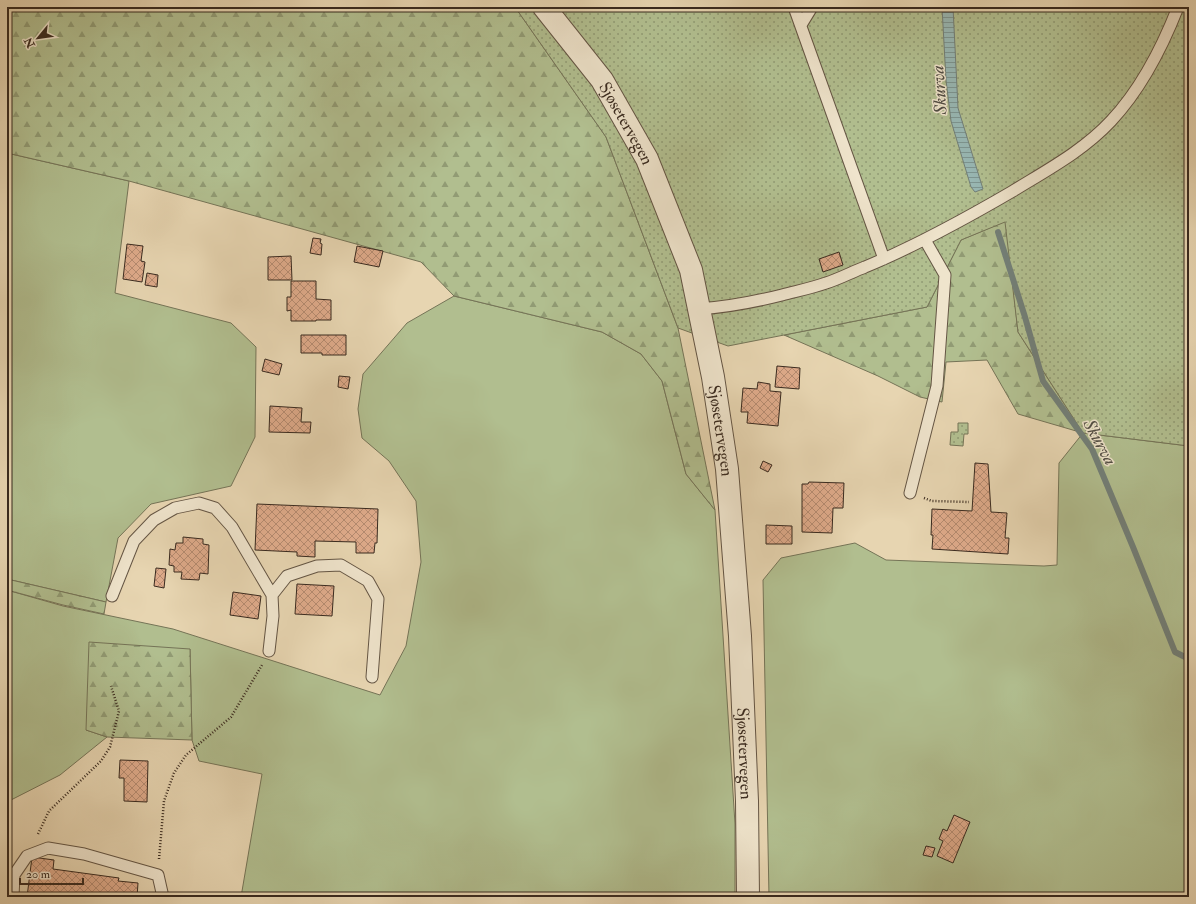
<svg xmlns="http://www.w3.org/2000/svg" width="1196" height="904" font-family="'IM FELL Double Pica',serif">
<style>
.grass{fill:#b1be8f;stroke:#757457}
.forest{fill:url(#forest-firs);stroke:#757457}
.park{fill:url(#park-dots);stroke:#757457}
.water{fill:url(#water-rules);stroke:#727f78}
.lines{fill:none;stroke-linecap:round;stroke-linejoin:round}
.stream{stroke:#727f78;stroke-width:6}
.building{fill:url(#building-cross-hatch);stroke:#392a1f}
.service-casing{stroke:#645544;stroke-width:13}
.tertiary-casing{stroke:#645544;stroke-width:24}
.path{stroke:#392a1f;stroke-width:2.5;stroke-dasharray:1 2;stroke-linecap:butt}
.service{stroke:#efe4cc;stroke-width:11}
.tertiary{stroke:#efe4cc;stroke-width:22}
.labels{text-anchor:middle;stroke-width:3;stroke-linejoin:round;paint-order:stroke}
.street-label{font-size:17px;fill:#392a1f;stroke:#efe4cc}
.water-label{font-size:18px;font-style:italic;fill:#514d44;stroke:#efe4cc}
</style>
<defs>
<pattern id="forest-firs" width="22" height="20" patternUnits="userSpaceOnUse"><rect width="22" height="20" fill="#b1be8f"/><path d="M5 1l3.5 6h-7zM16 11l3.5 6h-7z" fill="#919b74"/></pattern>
<pattern id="park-dots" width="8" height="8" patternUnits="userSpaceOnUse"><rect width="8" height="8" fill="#b1be8f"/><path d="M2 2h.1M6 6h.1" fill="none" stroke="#919b74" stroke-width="1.8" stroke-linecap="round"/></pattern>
<pattern id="water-rules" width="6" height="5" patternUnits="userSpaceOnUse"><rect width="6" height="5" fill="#98b7b3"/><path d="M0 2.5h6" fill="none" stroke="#7d9591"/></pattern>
<pattern id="building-cross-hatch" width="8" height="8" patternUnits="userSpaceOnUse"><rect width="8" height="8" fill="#deaa8a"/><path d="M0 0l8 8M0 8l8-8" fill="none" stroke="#b58b70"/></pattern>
</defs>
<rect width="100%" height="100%" fill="#e7d5b1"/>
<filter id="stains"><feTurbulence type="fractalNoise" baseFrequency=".005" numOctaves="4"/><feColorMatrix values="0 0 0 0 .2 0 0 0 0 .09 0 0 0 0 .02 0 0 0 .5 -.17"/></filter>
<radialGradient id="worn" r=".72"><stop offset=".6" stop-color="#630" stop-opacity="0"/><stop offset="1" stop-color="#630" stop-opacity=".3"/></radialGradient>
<path class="grass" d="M 7,153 L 129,181 L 115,293 L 231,323 L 256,347 L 255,437 L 231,486 L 151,504 L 118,538 L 106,602 L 7,579 Z
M 454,296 L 602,332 L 641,354 L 662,381 L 686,474 L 715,510 L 735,824 L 735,897 L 241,897 L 262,774 L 199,761 L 192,740 L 190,649 L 86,730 L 107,737 L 60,775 L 7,802 L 7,590 L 63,606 L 173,629 L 380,695 L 406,646 L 421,562 L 416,501 L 389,461 L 362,438 L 358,409 L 363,374 L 407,323 Z
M 1083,433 L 1189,446 L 1189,897 L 769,897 L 763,580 L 781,558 L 855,543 L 886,560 L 1044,566 L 1057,565 L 1059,463 Z"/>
<path class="forest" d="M 7,7 L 515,7 L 606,137 L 678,328 L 715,510 L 686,474 L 662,381 L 641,354 L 602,332 L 454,296 L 421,262 L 129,181 L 7,153 Z
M 1006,221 L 1018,332 L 1083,433 L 1018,414 L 987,360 L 946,362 L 942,402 L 920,397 L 878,376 L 784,335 L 927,307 L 961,240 Z
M 7,579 L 106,602 L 104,614 L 63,605 L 7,590 Z
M 89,642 L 190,649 L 192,740 L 107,737 L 86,730 Z"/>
<path class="park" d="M 515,7 L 1189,7 L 1189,446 L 1083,433 L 1018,332 L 1005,222 L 961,240 L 927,307 L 728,346 L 678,328 L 606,137 Z
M 958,423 L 968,423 L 968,434 L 964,434 L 963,446 L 950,445 L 951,432 L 958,432 Z"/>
<path class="water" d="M 942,7 L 953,7 L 958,108 L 983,189 L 975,192 L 971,187 L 951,121 L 946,80 Z"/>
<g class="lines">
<path class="stream" d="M 998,232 L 1025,317 L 1043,381 L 1092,449 L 1133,547 L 1175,652 L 1189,659"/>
</g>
<path class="building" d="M 313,238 L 321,239 L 320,243 L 322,244 L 321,255 L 310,253 Z
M 127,244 L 143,246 L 141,261 L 145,262 L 142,282 L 123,279 Z
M 357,246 L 383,251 L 379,267 L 354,262 Z
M 839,252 L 843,265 L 823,272 L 819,259 Z
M 291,256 L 292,280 L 268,280 L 268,257 Z
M 147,273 L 158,275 L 157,287 L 145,285 Z
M 291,281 L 316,281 L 316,299 L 331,300 L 331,320 L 316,320 L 316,321 L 291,321 L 291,310 L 287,311 L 287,297 L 291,297 Z
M 301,335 L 346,335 L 346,355 L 322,355 L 322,353 L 301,353 Z
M 265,359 L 282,364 L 279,375 L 262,371 Z
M 777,366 L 800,368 L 799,389 L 775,387 Z
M 339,376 L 350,377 L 348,389 L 338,387 Z
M 758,382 L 770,384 L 770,391 L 781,392 L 778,426 L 747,423 L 748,412 L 741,412 L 743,388 L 757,389 Z
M 270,406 L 302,408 L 301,422 L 311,422 L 310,433 L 269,432 Z
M 763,461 L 772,465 L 768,472 L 760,468 Z
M 975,463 L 988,464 L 991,512 L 1007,513 L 1005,538 L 1009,538 L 1008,554 L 932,549 L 933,535 L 931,535 L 932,509 L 972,511 Z
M 809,482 L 844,483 L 843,508 L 833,508 L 832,533 L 802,532 L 802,484 L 808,484 Z
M 257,504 L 378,509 L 377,543 L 375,543 L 374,553 L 356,553 L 356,542 L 315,541 L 315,557 L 297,556 L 297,552 L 255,550 Z
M 766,525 L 792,526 L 792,544 L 766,544 Z
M 183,537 L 203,539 L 203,544 L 209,545 L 208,574 L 200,573 L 199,580 L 181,579 L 182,572 L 174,572 L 174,566 L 169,565 L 170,549 L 175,550 L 176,543 L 183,543 Z
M 156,568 L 166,569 L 164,588 L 154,586 Z
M 297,584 L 334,586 L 332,616 L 295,614 Z
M 233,592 L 261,596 L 258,619 L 230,615 Z
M 120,760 L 148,761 L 147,802 L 124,801 L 124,778 L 119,778 Z
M 954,815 L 970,822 L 953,863 L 937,856 L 943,841 L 939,839 L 943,829 L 947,831 Z
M 926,846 L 935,848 L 932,857 L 923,855 Z
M 32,857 L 54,860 L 53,869 L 119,878 L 118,881 L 138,883 L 137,897 L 27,897 Z"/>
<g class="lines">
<defs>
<path id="service" d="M 794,7 L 884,259
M 801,25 L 812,7
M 699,309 C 728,307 754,302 782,295 C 797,291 812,288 826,283 C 839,279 852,272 865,267 C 916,246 965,219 1013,191 C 1047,170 1083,151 1111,121 C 1141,89 1162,48 1178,7
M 910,493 L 937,386 L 945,275 L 925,240
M 272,595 L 287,576 L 317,566 L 341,565 L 368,581 L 378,599 L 372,677
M 112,596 L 134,541 L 154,520 L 175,508 L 199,503 L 215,508 L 232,527 L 272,595 L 273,616 L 269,651
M 13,897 L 14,875 L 27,856 L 48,848 L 84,854 L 158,875 L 163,897"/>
<g id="tertiary">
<path id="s1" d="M 544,7 L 602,80 L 647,159 L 691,270 L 713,377 L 727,469 L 740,636 L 747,801 L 748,897"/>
</g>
</defs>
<use href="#service" class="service-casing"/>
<use href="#tertiary" class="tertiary-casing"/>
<path class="path" d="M 924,498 L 932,501 L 969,502
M 38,834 L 49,811 L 101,761 L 110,747 L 119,711 L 111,686
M 159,859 L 164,801 L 174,773 L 186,755 L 231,717 L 262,665"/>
<use href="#service" class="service"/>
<use href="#tertiary" class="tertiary"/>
</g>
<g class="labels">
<g class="street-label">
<text dy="6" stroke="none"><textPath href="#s1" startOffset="143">Sjøsetervegen</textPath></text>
<text dy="6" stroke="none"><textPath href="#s1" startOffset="467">Sjøsetervegen</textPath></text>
<text dy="6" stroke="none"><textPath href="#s1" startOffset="791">Sjøsetervegen</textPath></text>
</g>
<g class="water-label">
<text transform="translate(939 90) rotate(-94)" y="6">Skurva</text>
<text transform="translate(1100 442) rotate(61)" y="6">Skurva</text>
</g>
</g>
<rect width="1196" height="904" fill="none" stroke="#e7d5b1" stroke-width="24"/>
<rect x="8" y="8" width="1180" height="888" fill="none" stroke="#392a1f" stroke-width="2"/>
<rect x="12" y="12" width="1172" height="880" fill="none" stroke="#392a1f"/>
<g transform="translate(38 38) rotate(241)" stroke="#efe4cc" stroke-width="3" paint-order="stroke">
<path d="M0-3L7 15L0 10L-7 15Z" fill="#392a1f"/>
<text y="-6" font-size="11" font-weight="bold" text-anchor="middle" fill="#392a1f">N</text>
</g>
<path d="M20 878v6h63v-6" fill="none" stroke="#392a1f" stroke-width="2"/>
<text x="26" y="878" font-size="12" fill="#392a1f" stroke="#efe4cc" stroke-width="3" paint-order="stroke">20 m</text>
<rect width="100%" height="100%" filter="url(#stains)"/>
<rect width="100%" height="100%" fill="url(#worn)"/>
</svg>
